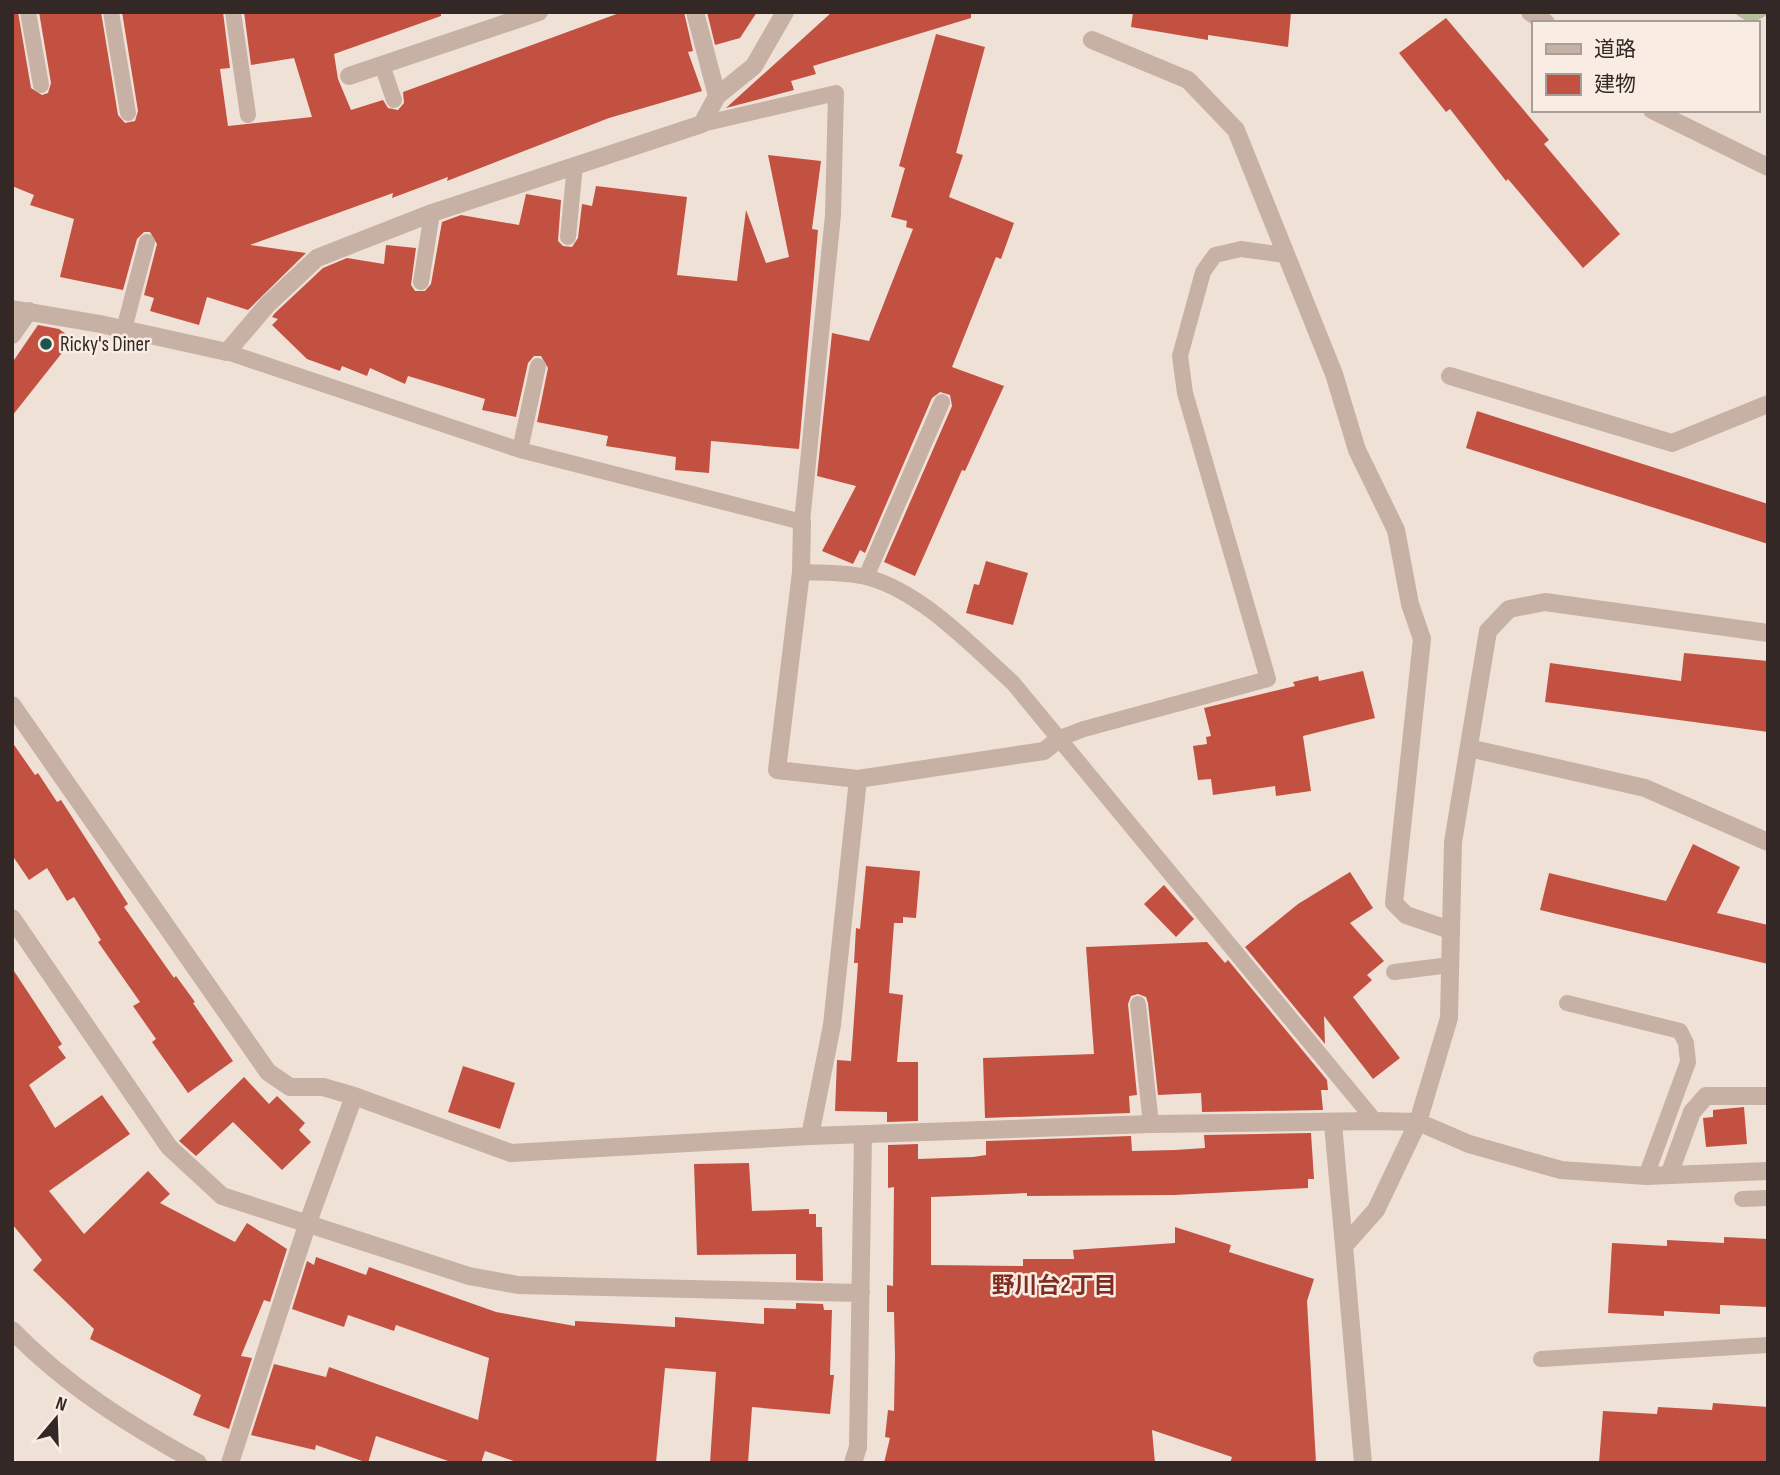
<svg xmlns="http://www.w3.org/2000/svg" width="1780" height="1475" font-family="'Sofia Sans Condensed','Noto Sans JP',sans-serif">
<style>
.green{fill:#b6be98}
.building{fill:#c35142}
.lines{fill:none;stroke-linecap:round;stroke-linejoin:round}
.service{stroke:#c7b0a4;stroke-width:16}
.minor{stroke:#c7b0a4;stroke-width:18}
.tertiary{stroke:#c7b0a4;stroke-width:18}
.poi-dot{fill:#1c5350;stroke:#f8ece3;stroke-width:2.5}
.labels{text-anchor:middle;stroke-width:5;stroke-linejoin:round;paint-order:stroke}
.poi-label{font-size:21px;fill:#332825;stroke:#f8ece3;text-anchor:start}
.neighbourhood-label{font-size:23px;font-weight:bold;fill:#7f2b21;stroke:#f8ece3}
</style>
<rect width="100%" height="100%" fill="#f0e1d7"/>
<path class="green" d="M 1733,12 L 1768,12 L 1768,14 C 1753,25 1747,23 1733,12 Z"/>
<path class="building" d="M 12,12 L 18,12 L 31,88 L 42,95 L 48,93 L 51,83 L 39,12 L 101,12 L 118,115 L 125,123 L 135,121 L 138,111 L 122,12 L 223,12 L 230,68 L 220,69 L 228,126 L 312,117 L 294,58 L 251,65 L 244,12 L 441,12 L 441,16 L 334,54 L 338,79 L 351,110 L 383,100 L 388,108 L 398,110 L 404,103 L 403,92 L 622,12 L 684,12 L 693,51 L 688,52 L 702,91 L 609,118 L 447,181 L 448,177 L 392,198 L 393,193 L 250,245 L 306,253 L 248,310 L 207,297 L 199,325 L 150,311 L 154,298 L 144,295 L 157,244 L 150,232 L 144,232 L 137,239 L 123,290 L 60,277 L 74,219 L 30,205 L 34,195 L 12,186 Z
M 707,12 L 757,12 L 740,38 L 715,45 Z
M 832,12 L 971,12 L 971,18 L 813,66 L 816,74 L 791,81 L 794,90 L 726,108 Z
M 1133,12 L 1291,12 L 1288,47 L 1208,35 L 1208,40 L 1131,27 Z
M 1446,18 L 1549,140 L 1544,144 L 1620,234 L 1583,268 L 1508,179 L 1506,181 L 1450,109 L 1446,112 L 1399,53 Z
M 936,34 L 985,47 L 956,153 L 963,155 L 949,197 L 1014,223 L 1001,259 L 996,257 L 952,367 L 1004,386 L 965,471 L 962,470 L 915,576 L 884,562 L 952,406 L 950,395 L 940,392 L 932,398 L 865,553 L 860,550 L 853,564 L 822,551 L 856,486 L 817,476 L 832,333 L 869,341 L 913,229 L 906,227 L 907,221 L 891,217 L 905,168 L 899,166 Z
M 768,155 L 821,161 L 812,229 L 818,230 L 799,449 L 711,441 L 709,473 L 675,470 L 676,457 L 606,446 L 608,436 L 537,422 L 548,368 L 541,356 L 534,356 L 528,363 L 516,417 L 482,410 L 485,399 L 408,376 L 405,384 L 370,368 L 367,376 L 342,366 L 340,371 L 307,359 L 272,325 L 278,319 L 272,317 L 275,313 L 323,268 L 347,258 L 384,264 L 386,245 L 416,248 L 411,285 L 415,291 L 425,291 L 431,284 L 442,222 L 461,215 L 519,225 L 526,194 L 561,200 L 558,241 L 563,246 L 572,247 L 578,238 L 582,204 L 592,206 L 596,186 L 687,197 L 677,275 L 737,281 L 746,210 L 766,263 L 789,257 Z
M 38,325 L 59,329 L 73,339 L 12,416 L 12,363 Z
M 1477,411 L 1768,504 L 1768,544 L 1466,448 Z
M 986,561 L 1028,573 L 1013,625 L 966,613 L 974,584 L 979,585 Z
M 1684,653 L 1768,661 L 1768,732 L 1545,702 L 1550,663 L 1681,681 Z
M 1363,671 L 1375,718 L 1303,736 L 1311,791 L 1276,796 L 1275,786 L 1213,795 L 1211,779 L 1198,780 L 1193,746 L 1207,744 L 1206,737 L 1211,736 L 1204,708 L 1295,686 L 1293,682 L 1318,676 L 1319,681 Z
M 12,742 L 35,775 L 38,773 L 57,802 L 61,800 L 128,904 L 124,907 L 174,978 L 176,976 L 195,1002 L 193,1003 L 233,1061 L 188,1093 L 152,1042 L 156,1039 L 133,1006 L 140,1002 L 98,942 L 101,940 L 74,897 L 67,901 L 47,868 L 29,880 L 12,855 Z
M 1693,844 L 1740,867 L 1717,913 L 1768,925 L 1768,964 L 1540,910 L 1549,873 L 1666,901 Z
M 866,866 L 920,871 L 916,918 L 903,917 L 903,923 L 894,923 L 889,993 L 903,995 L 897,1062 L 918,1062 L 918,1121 L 887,1122 L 887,1112 L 835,1111 L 837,1060 L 851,1061 L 858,963 L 854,963 L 856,928 L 860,929 Z
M 1350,872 L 1373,908 L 1350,923 L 1384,961 L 1367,975 L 1372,980 L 1353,997 L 1400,1058 L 1373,1079 L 1324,1016 L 1325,1044 L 1245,947 L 1298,904 Z
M 1164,885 L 1194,919 L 1176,937 L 1144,904 Z
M 1207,942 L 1225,963 L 1228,960 L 1327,1080 L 1328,1090 L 1321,1090 L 1323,1110 L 1202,1112 L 1201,1093 L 1158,1095 L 1148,1003 L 1146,997 L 1138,994 L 1131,996 L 1128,1004 L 1137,1095 L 1129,1096 L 1130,1113 L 985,1118 L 983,1058 L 1094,1054 L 1086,947 Z
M 12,968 L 62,1044 L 58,1047 L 66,1058 L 29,1085 L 55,1128 L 102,1095 L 130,1134 L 49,1191 L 84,1234 L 148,1171 L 170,1194 L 160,1203 L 235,1242 L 247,1223 L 287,1249 L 270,1302 L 264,1300 L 241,1356 L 252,1358 L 229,1429 L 193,1415 L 201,1395 L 90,1339 L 94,1329 L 33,1270 L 42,1260 L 12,1224 Z
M 463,1066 L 515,1083 L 500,1129 L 448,1112 Z
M 244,1077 L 269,1104 L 277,1096 L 305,1123 L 299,1130 L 311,1142 L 282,1170 L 233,1122 L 196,1156 L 179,1141 Z
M 1744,1107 L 1747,1144 L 1706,1147 L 1703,1118 L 1713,1117 L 1713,1110 Z
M 1311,1133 L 1314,1179 L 1308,1179 L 1308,1188 L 1174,1195 L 1027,1196 L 1027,1193 L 931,1197 L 931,1265 L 1023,1266 L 1023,1259 L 1074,1259 L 1073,1250 L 1175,1243 L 1175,1227 L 1231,1245 L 1229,1252 L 1314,1279 L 1307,1301 L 1316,1463 L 1230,1463 L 1232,1457 L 1152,1430 L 1155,1463 L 884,1463 L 890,1438 L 885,1437 L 888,1410 L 894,1411 L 895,1356 L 894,1312 L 887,1312 L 887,1285 L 893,1286 L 894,1187 L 888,1188 L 888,1145 L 918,1144 L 918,1159 L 973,1157 L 986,1155 L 986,1141 L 1131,1136 L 1132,1151 L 1175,1150 L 1205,1148 L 1204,1135 Z
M 749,1163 L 752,1211 L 809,1209 L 809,1214 L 816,1214 L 816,1227 L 822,1227 L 823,1281 L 796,1280 L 796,1254 L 697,1255 L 694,1164 Z
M 1724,1237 L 1768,1239 L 1768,1307 L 1720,1305 L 1720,1314 L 1664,1311 L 1664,1316 L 1608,1313 L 1612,1243 L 1667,1246 L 1667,1240 L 1724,1243 Z
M 316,1257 L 366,1275 L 369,1267 L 496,1312 L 575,1326 L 575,1321 L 675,1327 L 675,1317 L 764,1324 L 764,1308 L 796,1309 L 796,1303 L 823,1304 L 824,1310 L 832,1310 L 830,1375 L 834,1375 L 830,1414 L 752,1407 L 748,1463 L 710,1463 L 716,1372 L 665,1368 L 656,1463 L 519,1463 L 485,1451 L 481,1463 L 454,1463 L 376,1436 L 368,1463 L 316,1445 L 315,1450 L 251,1435 L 274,1364 L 326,1377 L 329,1367 L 478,1420 L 489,1358 L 396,1325 L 394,1331 L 348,1315 L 344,1327 L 292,1309 L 307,1261 L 314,1265 Z
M 1713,1403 L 1768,1407 L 1768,1463 L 1599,1463 L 1603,1411 L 1657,1414 L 1658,1407 L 1712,1410 Z"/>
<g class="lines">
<path class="service" d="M 28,12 L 41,85
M 111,12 L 128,113
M 233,12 L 248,115
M 382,65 L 394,100
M 568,237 L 575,165
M 421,282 L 432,213
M 124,329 L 147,242
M 227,352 L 520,450 L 802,522 L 833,215 L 836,93 L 702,124
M 520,450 L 538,366
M 801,572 C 822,573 846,572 866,577 C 921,591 972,646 1013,683 L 1375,1121
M 866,577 L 942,402
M 1060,738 L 1084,729 L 1268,679 L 1185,393 L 1180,356 L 1203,272 L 1215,255 L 1241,249 L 1285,255
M 1394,972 L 1450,965
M 1567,1003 L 1680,1031 L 1686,1043 L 1688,1062 L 1646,1176
M 1138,1004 L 1151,1124
M 1742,1199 L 1768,1198
M 1541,1359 L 1768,1345"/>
<path class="minor" d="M 695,12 L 717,96
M 1530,12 L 1546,23
M 1092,40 L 1188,80 L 1236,130 L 1334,374 L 1357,450 L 1396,530 L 1410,604 L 1422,639 L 1394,903 L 1406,915 L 1450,930
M 349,76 L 539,12
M 1652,110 L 1768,167
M 12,309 L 100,324 L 227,352 L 267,305 L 317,258 L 432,213 L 702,124 L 717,96 L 754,66 L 785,12
M 12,335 L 29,311
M 1450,376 L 1672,443 L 1768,404
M 802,522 L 801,572 L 777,770 L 858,779 L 1044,751 L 1060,738
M 12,705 L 268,1072 L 290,1087 L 323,1087 L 354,1096 L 511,1153 L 810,1136 L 1151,1124 L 1375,1121 L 1418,1122 L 1469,1144 L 1561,1170 L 1646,1176 L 1768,1171
M 1469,748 L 1645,788 L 1768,842
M 12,918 L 169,1147 L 222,1196 L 469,1276 L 518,1285 L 861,1293
M 1333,1124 L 1344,1246
M 810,1136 L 832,1025 L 858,779
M 1669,1175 L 1692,1112 L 1706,1096 L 1768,1096
M 230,1463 L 307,1225 L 354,1096
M 853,1463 L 858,1447 L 863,1135
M 1363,1463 L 1344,1246 L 1376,1210 L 1418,1122 L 1449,1018 L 1453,842 L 1488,631 L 1509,609 L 1545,602 L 1768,633"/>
<path class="tertiary" d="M 12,1330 C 66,1386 131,1426 198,1463"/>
</g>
<circle class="poi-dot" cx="46" cy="344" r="7"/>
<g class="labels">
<g class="poi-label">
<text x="60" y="351">Ricky's Diner</text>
</g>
<g class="neighbourhood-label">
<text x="1054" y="1293">野川台2丁目</text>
</g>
</g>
<rect width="1780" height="1475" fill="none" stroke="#332825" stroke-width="28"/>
<rect x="1532" y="21" width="228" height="91" fill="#f8ece3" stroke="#a99e97" stroke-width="2"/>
<rect x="1546" y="44" width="35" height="10" fill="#c7b0a4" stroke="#a99e97" stroke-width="2"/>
<text x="1594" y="56" font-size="21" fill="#332825">道路</text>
<rect x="1546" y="74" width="35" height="21" fill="#c35142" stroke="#a99e97" stroke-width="2"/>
<text x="1594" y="91" font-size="21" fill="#332825">建物</text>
<g transform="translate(56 1419) rotate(19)" stroke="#f8ece3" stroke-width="5" paint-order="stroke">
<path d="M0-5L12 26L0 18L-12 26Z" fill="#332825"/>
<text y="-10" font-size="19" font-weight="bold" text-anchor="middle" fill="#332825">N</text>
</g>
</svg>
